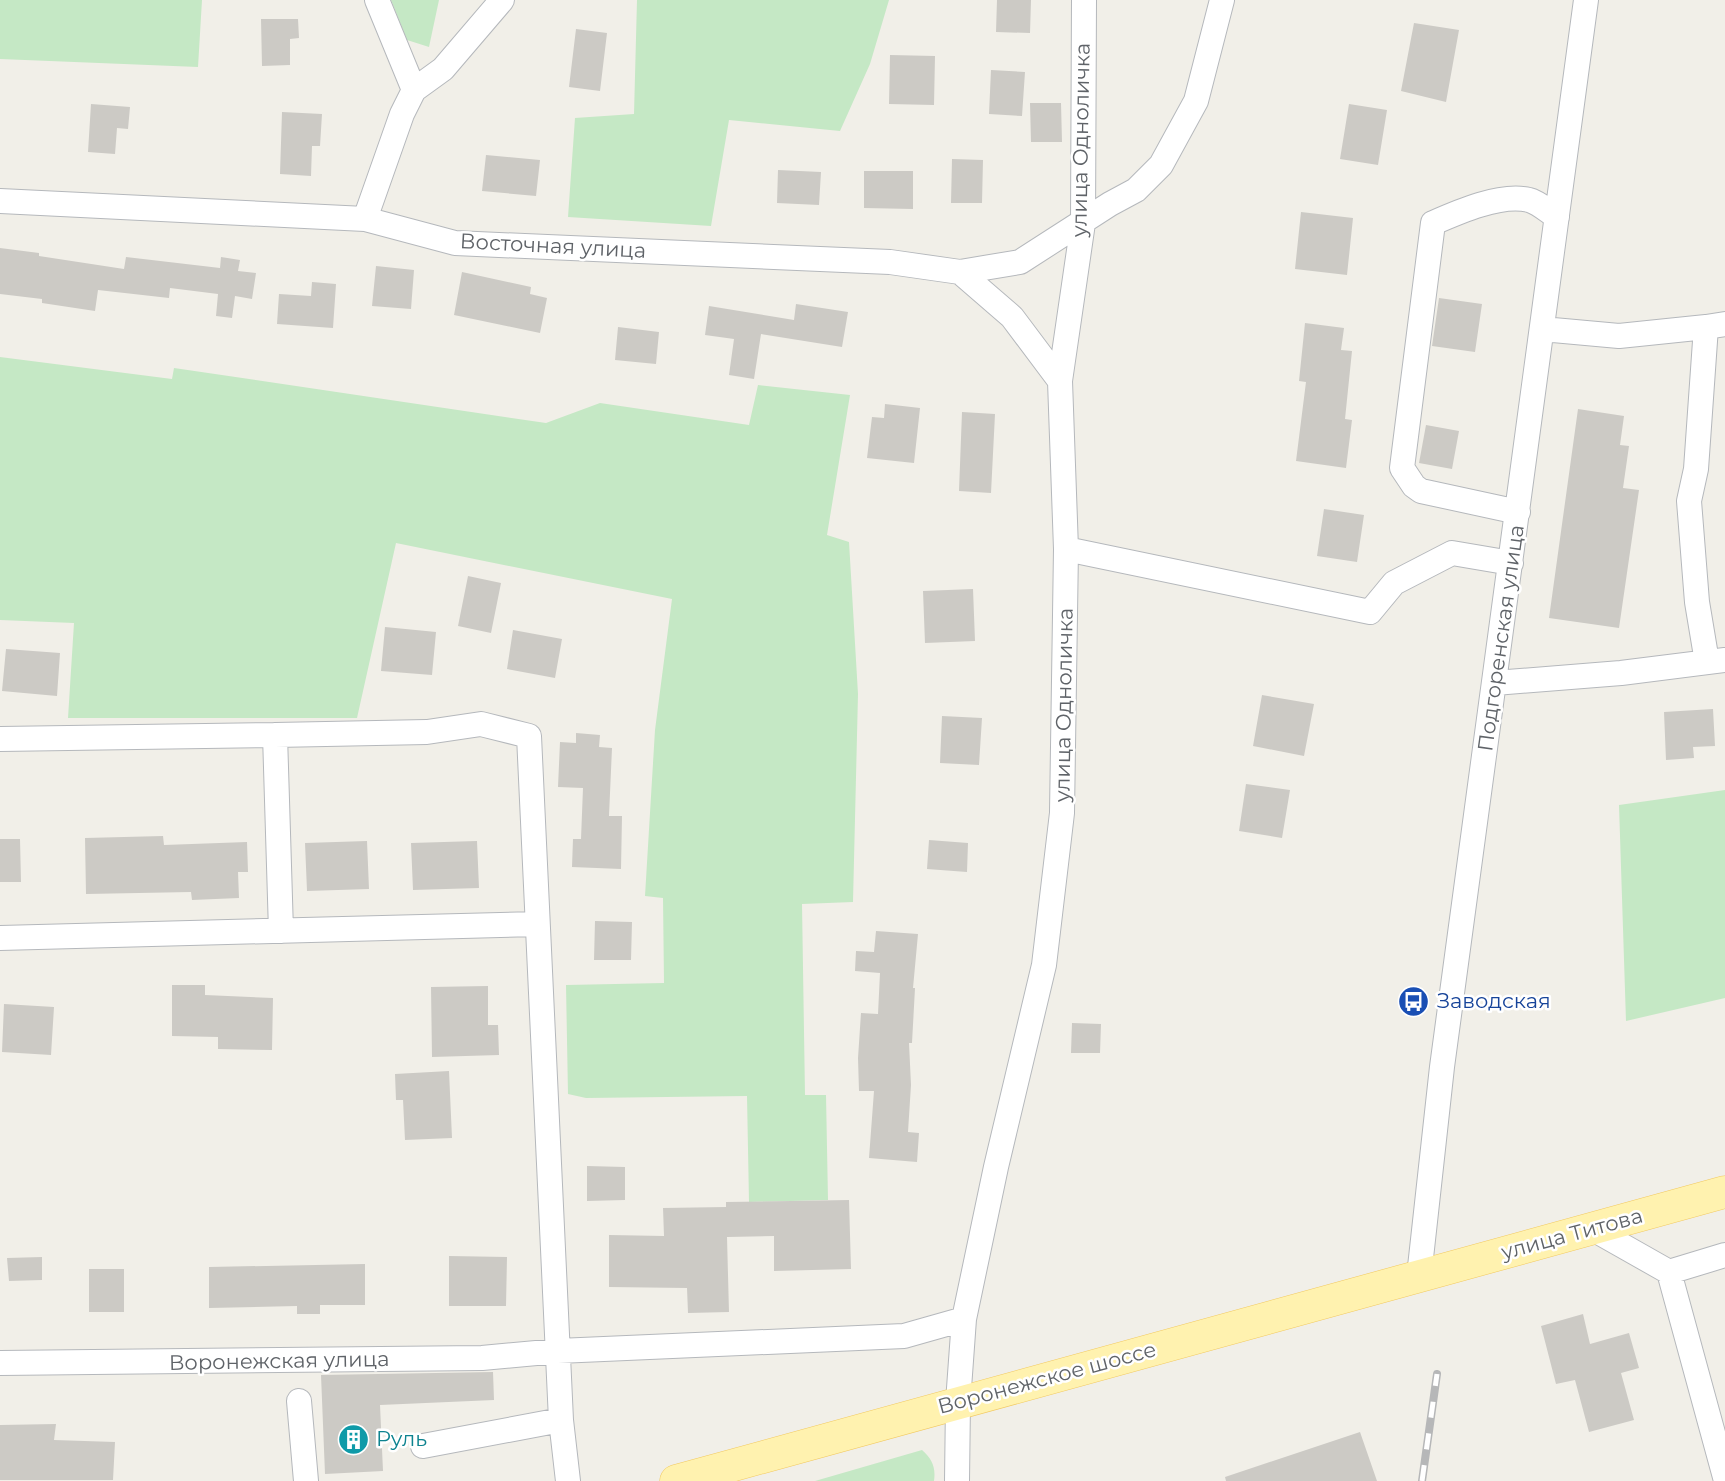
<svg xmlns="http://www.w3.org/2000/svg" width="1725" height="1481" font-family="Montserrat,sans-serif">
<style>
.green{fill:#c5e8c5}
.building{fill:#cccac5}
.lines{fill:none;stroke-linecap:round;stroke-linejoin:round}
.minor-casing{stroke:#b5b8bc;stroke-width:26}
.major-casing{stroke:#f2c960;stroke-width:33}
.minor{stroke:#fff;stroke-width:24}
.major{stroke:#fff2af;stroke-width:32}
.rail-casing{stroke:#b6b7b8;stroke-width:8}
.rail{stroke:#fff;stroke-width:5;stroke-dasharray:16;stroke-linecap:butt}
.labels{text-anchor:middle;stroke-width:5;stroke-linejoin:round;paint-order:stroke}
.street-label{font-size:21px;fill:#5f6368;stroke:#fff}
.transit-label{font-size:21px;fill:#164399;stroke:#fff;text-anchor:start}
.culture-label{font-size:21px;fill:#0d838f;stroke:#fff;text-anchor:start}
</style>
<rect width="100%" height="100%" fill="#f1efe8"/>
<path class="green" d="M 0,0 L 202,0 L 198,67 L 0,59 Z
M 391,0 L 439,0 L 429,47 L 407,40 Z
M 637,0 L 889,0 L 870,64 L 840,131 L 729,120 L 711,226 L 568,217 L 575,118 L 634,114 Z
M 0,357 L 172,379 L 174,368 L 546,423 L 600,403 L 749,425 L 758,385 L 850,395 L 827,535 L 849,542 L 858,694 L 853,902 L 802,904 L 805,1095 L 826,1095 L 828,1200 L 749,1202 L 747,1096 L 586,1098 L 568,1094 L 566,985 L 664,983 L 663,898 L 645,896 L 655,730 L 672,599 L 396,543 L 357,718 L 68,718 L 74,623 L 0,620 Z
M 1725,790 L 1725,998 L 1626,1021 L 1619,805 Z
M 922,1450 C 932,1459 936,1467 934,1481 L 815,1481 Z"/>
<path class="building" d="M 997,0 L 1031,0 L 1030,33 L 996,32 Z
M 261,19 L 298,19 L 299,38 L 290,39 L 290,65 L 262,66 Z
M 1414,23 L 1459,30 L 1446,102 L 1401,91 Z
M 576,29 L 607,33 L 600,91 L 569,87 Z
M 890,55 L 935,56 L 934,105 L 889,104 Z
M 991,70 L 1025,72 L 1022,116 L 989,114 Z
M 1030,103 L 1061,103 L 1062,142 L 1031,142 Z
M 91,104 L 130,107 L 128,129 L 117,128 L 115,154 L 88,152 Z
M 1349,104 L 1387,110 L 1378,165 L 1340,159 Z
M 282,112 L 322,114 L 320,146 L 312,146 L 311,176 L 280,174 Z
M 486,155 L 540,160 L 536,196 L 482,191 Z
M 952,159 L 983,160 L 982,203 L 951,203 Z
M 778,170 L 821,172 L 819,205 L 777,203 Z
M 864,171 L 913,171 L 913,209 L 864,208 Z
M 1301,212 L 1353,218 L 1347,275 L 1295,269 Z
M 0,248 L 39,253 L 39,256 L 124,269 L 126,257 L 220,268 L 221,257 L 240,260 L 238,271 L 256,273 L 252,299 L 235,296 L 232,318 L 216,316 L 218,294 L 170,288 L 169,298 L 98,290 L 95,311 L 42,303 L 42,299 L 0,294 Z
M 376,266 L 414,270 L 411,309 L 372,306 Z
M 462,272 L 531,287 L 530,294 L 547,298 L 540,333 L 454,315 Z
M 312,282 L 336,284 L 333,328 L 277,324 L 279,294 L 311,296 Z
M 1439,298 L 1482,304 L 1475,352 L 1432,346 Z
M 796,304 L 848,312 L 842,347 L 761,334 L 754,379 L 729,375 L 734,339 L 705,335 L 709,306 L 794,320 Z
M 1305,323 L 1344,328 L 1341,350 L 1352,351 L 1345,419 L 1352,420 L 1346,468 L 1296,461 L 1306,382 L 1299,381 Z
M 618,327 L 659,332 L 656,364 L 615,360 Z
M 885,404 L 920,408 L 914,463 L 867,458 L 872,417 L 884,418 Z
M 1578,409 L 1624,416 L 1620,445 L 1629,446 L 1623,488 L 1639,490 L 1619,628 L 1549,618 Z
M 962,412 L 995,414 L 991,493 L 959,491 Z
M 1426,425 L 1459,431 L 1452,469 L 1419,463 Z
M 1324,509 L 1364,515 L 1357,562 L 1317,556 Z
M 468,576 L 501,583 L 491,633 L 458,626 Z
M 973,589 L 975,641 L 925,643 L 923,591 Z
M 385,627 L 436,632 L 432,675 L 381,671 Z
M 513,630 L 562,639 L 555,678 L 507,669 Z
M 6,649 L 60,653 L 57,696 L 2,691 Z
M 1262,695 L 1314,704 L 1304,756 L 1253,746 Z
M 1713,709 L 1715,746 L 1693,747 L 1694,758 L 1666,760 L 1664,712 Z
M 942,716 L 982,718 L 979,765 L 940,763 Z
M 576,733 L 600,735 L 599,747 L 612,748 L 609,816 L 622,816 L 621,869 L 572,867 L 573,839 L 581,839 L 583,788 L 558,787 L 560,742 L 576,743 Z
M 1246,784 L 1290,790 L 1282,838 L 1239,831 Z
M 163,836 L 164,845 L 247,842 L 248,872 L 238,872 L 239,898 L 192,900 L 191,892 L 86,894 L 85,838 Z
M 0,839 L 20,839 L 21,882 L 0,882 Z
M 929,840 L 968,843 L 967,872 L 927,869 Z
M 367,841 L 369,889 L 307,891 L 305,843 Z
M 477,841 L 479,888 L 413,890 L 411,843 Z
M 595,921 L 632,922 L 631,960 L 594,960 Z
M 876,931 L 918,934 L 913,988 L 915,988 L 912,1043 L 909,1043 L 911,1085 L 908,1132 L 919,1133 L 917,1162 L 869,1158 L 874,1091 L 859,1091 L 858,1058 L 861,1013 L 878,1014 L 880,973 L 855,971 L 856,951 L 874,952 Z
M 172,985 L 205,985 L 205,995 L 273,998 L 272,1050 L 218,1049 L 218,1037 L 172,1036 Z
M 488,986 L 488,1025 L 498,1025 L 499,1055 L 432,1057 L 431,987 Z
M 4,1004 L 54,1007 L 51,1055 L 2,1052 Z
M 1072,1023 L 1101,1024 L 1100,1053 L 1071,1053 Z
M 449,1071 L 452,1138 L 405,1140 L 403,1100 L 396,1100 L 395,1074 Z
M 587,1166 L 625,1167 L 625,1200 L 587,1201 Z
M 849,1200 L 851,1269 L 774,1271 L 774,1236 L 727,1237 L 729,1312 L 688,1313 L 687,1288 L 609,1287 L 609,1235 L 664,1236 L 663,1208 L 726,1207 L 726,1202 Z
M 449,1256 L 507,1257 L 506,1306 L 449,1306 Z
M 42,1257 L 42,1280 L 9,1281 L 7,1258 Z
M 365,1264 L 365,1305 L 320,1305 L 320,1314 L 297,1314 L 297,1306 L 209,1308 L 209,1267 Z
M 89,1269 L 124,1269 L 124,1312 L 89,1312 Z
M 1583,1314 L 1590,1344 L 1629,1333 L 1639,1368 L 1621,1373 L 1634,1420 L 1589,1432 L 1575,1380 L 1556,1384 L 1541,1326 Z
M 493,1372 L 494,1400 L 380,1405 L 383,1471 L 325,1474 L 321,1375 Z
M 56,1424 L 54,1440 L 115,1442 L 113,1480 L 0,1480 L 0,1425 Z
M 1360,1432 L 1377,1481 L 1226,1481 L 1225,1477 Z"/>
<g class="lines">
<defs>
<path id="minor" d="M 377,0 L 414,90
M 0,201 L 365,219 L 455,243 L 890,262 L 960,272 L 1012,317 L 1060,381
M 365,219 L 402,114 L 414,90 L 443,69 L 502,0
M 960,272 L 1020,262 L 1110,204 L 1136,190 L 1161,165 L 1196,101 L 1222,0
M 1542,329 L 1619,336 L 1706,327
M 1518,512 L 1421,491 L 1414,486 L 1402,468 L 1433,223 C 1458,212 1501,193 1529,200 C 1538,202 1549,212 1557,217
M 1066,549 L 1370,612 L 1394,583 L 1452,553 L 1511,563
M 1707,662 L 1697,602 L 1689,501 L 1696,469 L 1706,327 L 1725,324
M 1495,683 L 1621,673 L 1725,660
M 275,735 L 427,732 L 481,724 L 529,736 L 561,1420 L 568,1481
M 0,739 L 275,735 L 281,931
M 0,938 L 537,924
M 1593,1229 L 1669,1272 L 1725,1255
M 1669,1272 L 1725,1477
M 1419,1276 L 1442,1067 L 1586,0
M 0,1363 L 482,1358 L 558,1351 L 904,1336 L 964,1319
M 299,1401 L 306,1481
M 423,1446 L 561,1420
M 957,1481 L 958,1402 L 964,1319 L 996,1167 L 1044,965 L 1062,813 L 1066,549 L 1060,381 L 1083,223 L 1084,0"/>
<path id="major" d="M 676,1481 L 1725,1192"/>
</defs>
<use href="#minor" class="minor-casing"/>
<use href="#major" class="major-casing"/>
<use href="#minor" class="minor"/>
<use href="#major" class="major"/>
<defs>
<path id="rail" d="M 1422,1481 L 1437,1374"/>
</defs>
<use href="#rail" class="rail-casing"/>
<use href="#rail" class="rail"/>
</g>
<defs>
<symbol id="bus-disc" viewBox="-11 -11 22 22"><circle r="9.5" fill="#1a4fb4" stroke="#fff"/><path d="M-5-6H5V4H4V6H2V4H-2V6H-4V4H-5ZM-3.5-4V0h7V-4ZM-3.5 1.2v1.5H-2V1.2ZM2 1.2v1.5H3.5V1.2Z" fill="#fff"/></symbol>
<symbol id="building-disc" viewBox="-11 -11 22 22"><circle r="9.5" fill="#0f9aa8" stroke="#fff"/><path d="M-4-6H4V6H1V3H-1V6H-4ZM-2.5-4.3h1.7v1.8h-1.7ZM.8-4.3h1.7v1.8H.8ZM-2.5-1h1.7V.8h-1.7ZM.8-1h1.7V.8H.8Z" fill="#fff"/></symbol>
</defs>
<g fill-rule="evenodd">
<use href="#bus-disc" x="1396" y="984" width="35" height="35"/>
<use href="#building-disc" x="336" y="1422" width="35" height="35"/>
</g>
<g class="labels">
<g class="street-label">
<text transform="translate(1081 140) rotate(-89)" y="7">улица Одноличка</text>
<text transform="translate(553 246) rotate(3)" y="7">Восточная улица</text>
<text transform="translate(1501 638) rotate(-82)" y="7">Подгоренская улица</text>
<text transform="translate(1064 705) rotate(-89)" y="7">улица Одноличка</text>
<text transform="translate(1572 1234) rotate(-15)" y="7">улица Титова</text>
<text transform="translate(279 1361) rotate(-1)" y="7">Воронежская улица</text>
<text transform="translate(1047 1378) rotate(-15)" y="7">Воронежское шоссе</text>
</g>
<g class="transit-label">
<text x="1437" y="1008">Заводская</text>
</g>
<g class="culture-label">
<text x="376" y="1446">Руль</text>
</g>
</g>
</svg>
